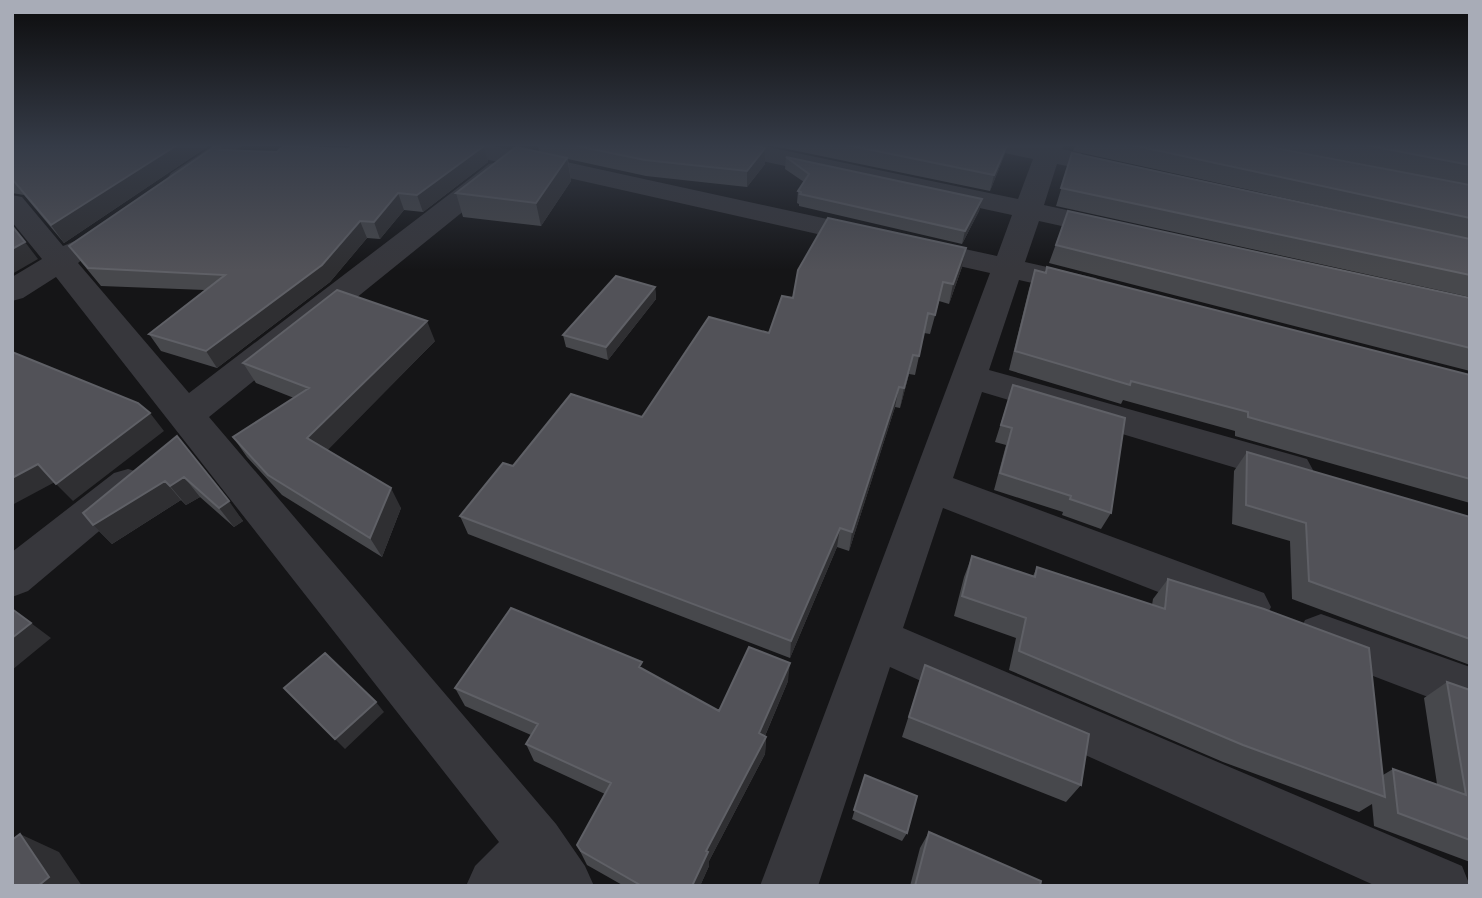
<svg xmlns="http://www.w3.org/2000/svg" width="1482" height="898" font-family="'Work Sans',sans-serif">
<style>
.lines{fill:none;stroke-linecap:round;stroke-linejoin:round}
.minor{fill:#37373c;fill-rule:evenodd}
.wall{fill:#47484c}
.shaded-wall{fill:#2f2f32}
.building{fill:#525258;stroke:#5f6066;stroke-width:2}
</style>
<rect width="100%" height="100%" fill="#151517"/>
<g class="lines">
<path class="minor" d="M 214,145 L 243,145 L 189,185 L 171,185 L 167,179 L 171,173 Z
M 442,145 L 488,145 L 997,256 L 1012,215 L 725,153 L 716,150 L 712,145 L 759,145 L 1018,199 L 1033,159 L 990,150 L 987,145 L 1063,145 L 1062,149 L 1081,153 L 1085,159 L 1081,165 L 1072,167 L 1057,164 L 1044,205 L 1126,223 L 1131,229 L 1126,235 L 1116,238 L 1039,221 L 1025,262 L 1096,278 L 1101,285 L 1096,292 L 1085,295 L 1019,280 L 989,370 L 1293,455 L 1307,459 L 1313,470 L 1307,481 L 1293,485 L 982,392 L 953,478 L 1264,593 L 1271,607 L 1264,621 L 1248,627 L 943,508 L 903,628 L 1462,866 L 1470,886 L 1376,886 L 890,667 L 818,886 L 760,886 L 990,273 L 507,164 L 511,170 L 507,176 L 209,417 L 556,824 L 585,866 L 594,886 L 466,886 L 475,866 L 499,842 L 56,277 L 23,298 L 12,301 L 12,277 L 42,259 L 12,222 L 12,195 L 22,197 L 63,246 L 82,238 L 93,241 L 97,247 L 78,263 L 189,393 L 489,164 L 498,162 L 446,150 Z
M 128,469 L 142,473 L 148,484 L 142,495 L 28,591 L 12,597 L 12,552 L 114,473 Z
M 1321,614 L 1470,667 L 1470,713 L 1305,650 L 1298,635 L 1305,620 Z"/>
</g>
<path class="wall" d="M 12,145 L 210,145 L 64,243 L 24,195 L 12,193 Z
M 220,145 L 223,151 L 277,152 L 348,149 L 484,146 L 488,162 L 423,212 L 404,210 L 380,239 L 367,238 L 330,282 L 217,368 L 161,351 L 149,334 L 205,290 L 101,286 L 82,263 L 69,246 Z
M 538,145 L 750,145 L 765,148 L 765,164 L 747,187 L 646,176 L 568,159 L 571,181 L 541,226 L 463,217 L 456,193 L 539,152 Z
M 768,145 L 1007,145 L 1004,156 L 990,191 Z
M 1075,145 L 1260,145 L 1389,169 L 1264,145 L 1470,145 L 1470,297 L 1056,206 L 1072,153 L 1380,219 L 1073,151 Z
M 786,157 L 982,199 L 979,211 L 962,244 L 799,206 L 799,204 L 797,203 L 798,191 L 804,182 L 785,169 Z
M 1068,211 L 1470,298 L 1470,371 L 1049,263 Z
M 966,248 L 962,267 L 949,304 L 939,301 L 930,334 L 924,333 L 915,375 L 909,374 L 900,408 L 895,407 L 849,551 L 837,547 L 790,658 L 468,534 L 460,516 L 513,466 L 642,417 L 769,333 L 793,298 Z
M 1035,270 L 1470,375 L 1470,503 L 1235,436 L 1235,431 L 1123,400 L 1121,404 L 1009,370 L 1029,289 Z
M 655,287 L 656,299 L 608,360 L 566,347 L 563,335 Z
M 435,341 L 327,450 L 401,508 L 382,557 L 282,495 L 247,457 L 233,437 L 294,398 L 256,383 L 243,363 Z
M 1013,385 L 1111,513 L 1101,529 L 1062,515 L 1063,512 L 994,490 L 1006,445 L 995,442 Z
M 177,436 L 243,521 L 234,527 L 200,497 L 186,505 L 181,500 L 112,544 L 93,525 Z
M 1247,452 L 1470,517 L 1470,665 L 1292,599 L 1290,541 L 1232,524 L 1234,471 Z
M 972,556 L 1033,576 L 1037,567 L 1152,605 L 1153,599 L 1168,579 L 1383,775 L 1393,769 L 1437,784 L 1424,698 L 1447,682 L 1470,690 L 1470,862 L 1374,826 L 1372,804 L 1359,812 L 1223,762 L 1009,670 L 1016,638 L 954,616 L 964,577 Z
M 925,665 L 1081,785 L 1066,802 L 902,737 Z
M 644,670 L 719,711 L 788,681 L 765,736 L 766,737 L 765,754 L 709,861 L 709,866 L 700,886 L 624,886 L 587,865 L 577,845 L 605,794 L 534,761 L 526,744 L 531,735 L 465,706 L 455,688 Z
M 865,775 L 907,833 L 902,841 L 852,819 Z
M 929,832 L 1040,886 L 910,886 L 920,848 Z"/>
<path class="shaded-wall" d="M 177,145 L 210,145 L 64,243 L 51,225 Z
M 1007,145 L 1004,156 L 990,191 L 994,175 Z
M 484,146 L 488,162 L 423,212 L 417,195 Z
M 765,148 L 765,164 L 747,187 L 747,171 Z
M 567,158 L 571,181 L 541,226 L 536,203 Z
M 398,193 L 404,210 L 380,239 L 374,222 Z
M 982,199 L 979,211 L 962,244 L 965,231 Z
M 360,221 L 367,238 L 330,282 L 217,368 L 206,351 Z
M 25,242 L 38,259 L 12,274 L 12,249 Z
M 966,248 L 962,267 L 949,304 L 953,284 Z
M 655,287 L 656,299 L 608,360 L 606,347 Z
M 427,321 L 435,341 L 319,459 L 307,438 Z
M 913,355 L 909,374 L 900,408 L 904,388 Z
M 899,387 L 895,407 L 849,551 L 852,532 Z
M 150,413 L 164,431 L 73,501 L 56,484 Z
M 38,464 L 55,482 L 12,505 L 12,478 Z
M 184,477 L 200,497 L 186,505 L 170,486 Z
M 165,481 L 181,500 L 112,544 L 93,525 Z
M 391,488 L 401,508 L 382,557 L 370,538 Z
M 229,501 L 243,521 L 234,527 L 219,508 Z
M 840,528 L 837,547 L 790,658 L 791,641 Z
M 31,623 L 51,638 L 12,670 L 12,638 Z
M 790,663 L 788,681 L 759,750 L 759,733 Z
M 376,702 L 384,712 L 345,749 L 335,739 Z
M 766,737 L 765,754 L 709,861 L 709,866 L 700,886 L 692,886 L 706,851 Z
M 20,834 L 59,852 L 82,886 L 38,886 L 12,848 L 12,839 L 34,855 Z"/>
<path class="building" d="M 12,145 L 177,145 L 51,225 L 12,179 Z
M 217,145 L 220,145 L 219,150 L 277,152 L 283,146 L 348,149 L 354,145 L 477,145 L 484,146 L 417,195 L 398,193 L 374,222 L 360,221 L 322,265 L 206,351 L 149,334 L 225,275 L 88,268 L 69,246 Z
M 572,145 L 750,145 L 765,148 L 747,171 L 645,160 Z
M 847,145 L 1007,145 L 994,175 Z
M 1132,145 L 1260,145 L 1470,185 L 1470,218 Z
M 1365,145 L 1470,145 L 1470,165 Z
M 516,147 L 567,158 L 536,203 L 456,193 Z
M 1072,153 L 1470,239 L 1470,275 L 1061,188 Z
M 786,157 L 982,199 L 965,231 L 800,194 L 801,192 L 798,191 L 809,174 Z
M 1068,211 L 1470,298 L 1470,348 L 1056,245 Z
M 828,218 L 966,248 L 953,284 L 943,282 L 935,315 L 928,313 L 919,356 L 913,355 L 904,388 L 899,387 L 852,532 L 840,528 L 791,641 L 460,516 L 503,463 L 513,466 L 571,394 L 642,417 L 709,317 L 769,333 L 782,296 L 793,298 L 798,270 Z
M 12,226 L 25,242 L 12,249 Z
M 1047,267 L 1470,375 L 1470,479 L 1248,417 L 1248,412 L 1131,381 L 1130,385 L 1015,351 L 1035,270 L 1046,273 Z
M 616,276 L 655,287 L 606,347 L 563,335 Z
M 337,290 L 427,321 L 307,438 L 391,488 L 370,538 L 268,475 L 233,437 L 309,388 L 243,363 Z
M 12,352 L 138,403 L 150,413 L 56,484 L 38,464 L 12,478 Z
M 1013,385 L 1125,418 L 1111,513 L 1070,499 L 1071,496 L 1000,473 L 1012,428 L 1001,425 Z
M 177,436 L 229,501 L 219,508 L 184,477 L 170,486 L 165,481 L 93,525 L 83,513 Z
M 1247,452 L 1470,517 L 1470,639 L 1309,581 L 1306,523 L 1246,505 Z
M 972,556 L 1035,577 L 1037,567 L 1165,609 L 1168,579 L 1264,609 L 1369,648 L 1385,797 L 1243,745 L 1019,651 L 1026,618 L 962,596 Z
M 511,608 L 642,662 L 639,667 L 719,711 L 749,647 L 790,663 L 759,733 L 766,737 L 706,851 L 708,852 L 692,886 L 642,886 L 581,851 L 577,845 L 611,783 L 526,744 L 538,724 L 455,688 Z
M 12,609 L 31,623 L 12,638 Z
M 325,653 L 376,702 L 335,739 L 284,688 Z
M 925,665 L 1089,734 L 1081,785 L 909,717 Z
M 1447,682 L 1470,690 L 1470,840 L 1398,813 L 1393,769 L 1466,795 Z
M 865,775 L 917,796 L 907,833 L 854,810 Z
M 929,832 L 1041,881 L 1040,886 L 915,886 Z
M 20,834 L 49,877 L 38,886 L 12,886 L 12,840 Z"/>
<linearGradient id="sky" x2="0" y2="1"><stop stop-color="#0c0c0d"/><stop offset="0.54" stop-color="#353b47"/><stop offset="1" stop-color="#353b47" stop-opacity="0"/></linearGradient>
<rect width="1482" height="270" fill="url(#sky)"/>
<rect width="1482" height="898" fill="none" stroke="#a8acb7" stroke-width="28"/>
</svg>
